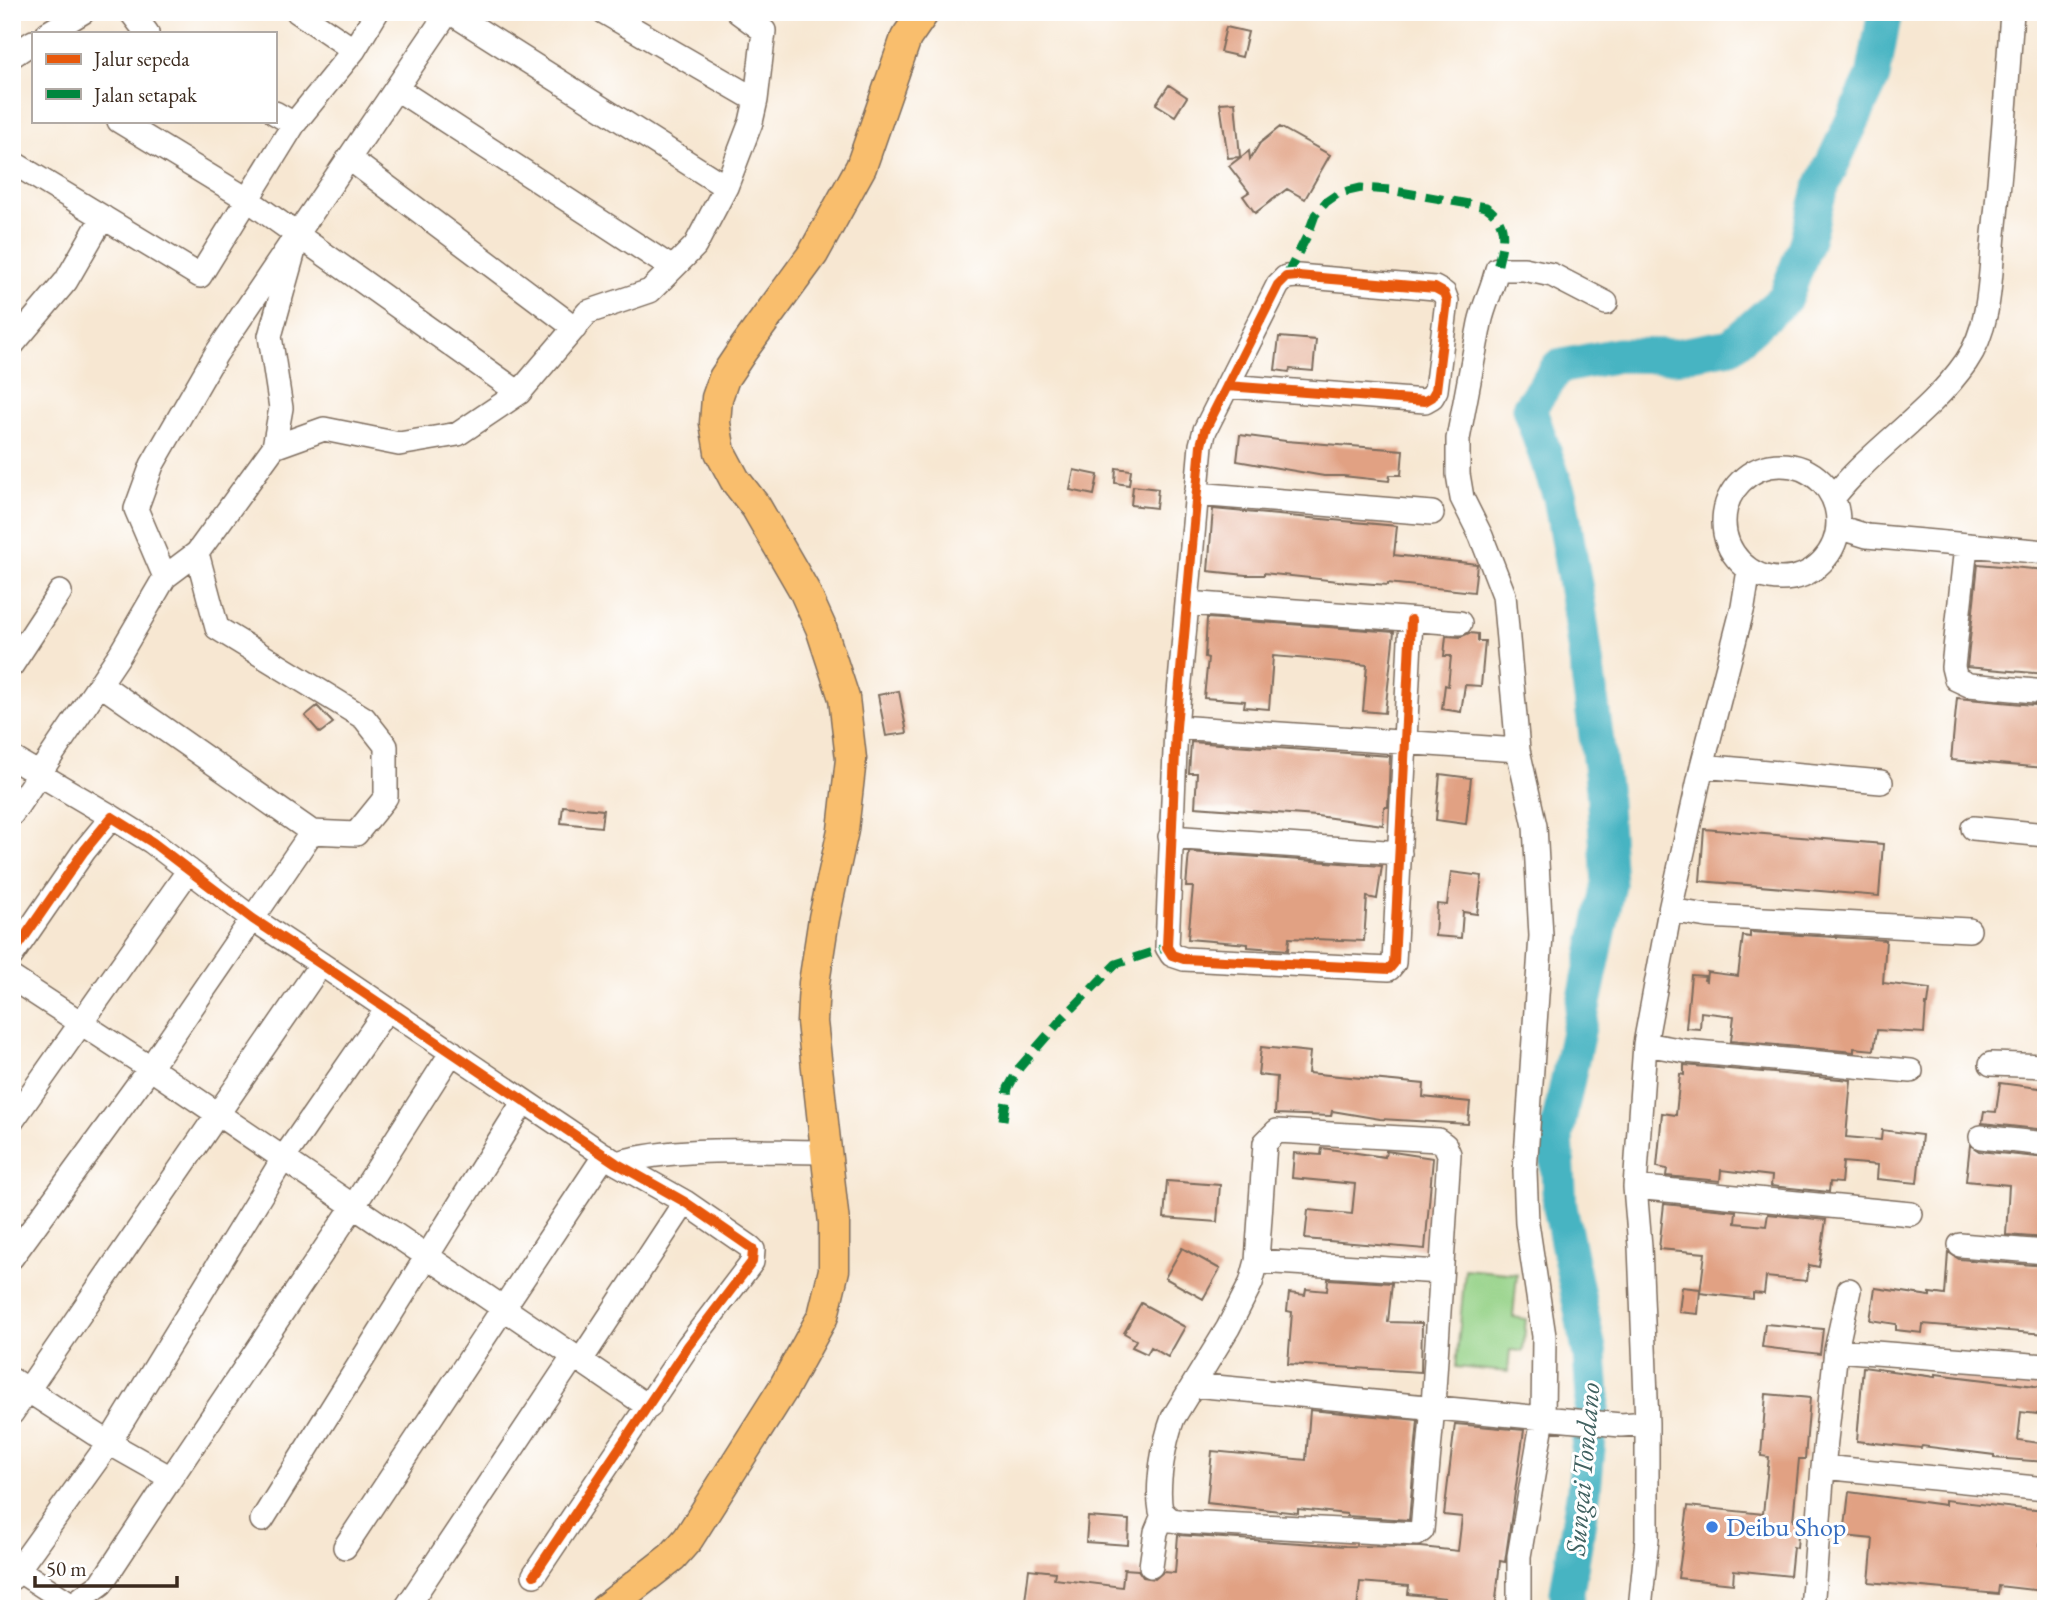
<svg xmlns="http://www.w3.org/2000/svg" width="2058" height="1621" font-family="'EB Garamond',serif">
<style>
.green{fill:#95d287;stroke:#687e52;stroke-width:2}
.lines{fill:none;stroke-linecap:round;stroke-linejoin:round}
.river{stroke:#47b4c2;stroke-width:35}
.building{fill:#e1a183}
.minor-casing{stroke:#7d6c5d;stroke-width:26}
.major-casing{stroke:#7d6c5d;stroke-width:33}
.minor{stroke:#fff;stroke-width:23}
.major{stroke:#f9be6d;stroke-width:30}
.quiet{stroke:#00873e;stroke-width:9;stroke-dasharray:18 9;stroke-linecap:butt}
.cycleway-casing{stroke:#fff;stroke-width:15}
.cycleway{stroke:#e8590c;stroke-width:10}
.shop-dot{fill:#3f7fe0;stroke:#fff;stroke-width:2.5}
.labels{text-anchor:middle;stroke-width:6;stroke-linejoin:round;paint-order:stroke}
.shop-label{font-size:26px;fill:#366cbe;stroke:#fff;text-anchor:start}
.water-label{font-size:28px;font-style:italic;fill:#406160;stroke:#fff}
</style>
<rect width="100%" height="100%" fill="#fff"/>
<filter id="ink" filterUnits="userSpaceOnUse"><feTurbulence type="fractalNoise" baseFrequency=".0143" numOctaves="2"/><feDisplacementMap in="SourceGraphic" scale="14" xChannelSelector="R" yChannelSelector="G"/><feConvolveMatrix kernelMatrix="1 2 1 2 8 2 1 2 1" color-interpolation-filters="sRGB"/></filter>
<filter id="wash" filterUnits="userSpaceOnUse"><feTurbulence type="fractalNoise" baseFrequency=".00686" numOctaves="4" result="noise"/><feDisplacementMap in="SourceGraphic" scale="28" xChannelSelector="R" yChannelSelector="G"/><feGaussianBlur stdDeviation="1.57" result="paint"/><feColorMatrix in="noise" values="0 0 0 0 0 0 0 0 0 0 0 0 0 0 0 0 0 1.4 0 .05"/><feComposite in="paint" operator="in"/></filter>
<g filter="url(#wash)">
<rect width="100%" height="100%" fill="#f7e7d2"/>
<path class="green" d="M 1465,1269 L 1517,1274 L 1513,1317 L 1526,1319 L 1523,1351 L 1510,1350 L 1508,1372 L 1456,1367 Z"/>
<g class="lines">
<path class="river" d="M 1568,1609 L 1567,1592 L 1584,1490 L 1593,1397 L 1590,1355 L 1560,1207 L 1556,1136 L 1609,884 L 1603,788 L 1579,608 L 1560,497 L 1529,408 L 1558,367 L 1618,355 L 1675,356 L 1731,346 L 1785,298 L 1806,243 L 1820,190 L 1873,77 L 1885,12"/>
</g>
<g id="blocks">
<path class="building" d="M 1226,27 L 1248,32 L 1242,57 L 1220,52 Z
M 1169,85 L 1187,97 L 1175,116 L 1156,104 Z
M 1235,102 L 1240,157 L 1228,158 L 1220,103 Z
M 1280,127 L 1330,155 L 1305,199 L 1287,189 L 1255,213 L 1243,196 L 1249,192 L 1229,166 L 1249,151 L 1250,159 L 1260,143 Z
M 1279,337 L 1316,340 L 1313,371 L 1290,369 L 1289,372 L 1275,370 Z
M 1240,435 L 1286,441 L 1403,450 L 1401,475 L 1390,475 L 1389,481 L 1343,476 L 1324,476 L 1237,461 Z
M 1116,468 L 1131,470 L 1129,485 L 1115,483 Z
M 1074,470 L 1098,475 L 1094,495 L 1070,490 Z
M 1133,486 L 1158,489 L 1156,508 L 1131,505 Z
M 1213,509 L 1397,526 L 1394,555 L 1477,564 L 1474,592 L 1388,583 L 1388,585 L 1347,582 L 1264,573 L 1264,575 L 1246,575 L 1208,571 Z
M 1978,564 L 2046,570 L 2046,674 L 1967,667 Z
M 1207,618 L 1394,632 L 1385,713 L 1363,711 L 1367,665 L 1310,659 L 1273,656 L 1269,709 L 1244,707 L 1245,701 L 1204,698 L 1208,658 L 1205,657 Z
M 1469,633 L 1478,634 L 1478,641 L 1485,641 L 1481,686 L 1465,685 L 1461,712 L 1442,709 L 1445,685 L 1448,686 L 1451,656 L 1444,656 L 1446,636 L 1460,637 Z
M 899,691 L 907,733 L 886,736 L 878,695 Z
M 1957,698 L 2046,706 L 2046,768 L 1951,760 Z
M 317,706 L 333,723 L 320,733 L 305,716 Z
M 1191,742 L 1390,756 L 1388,807 L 1384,807 L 1383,825 L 1317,816 L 1195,807 L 1197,773 L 1189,773 Z
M 1440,774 L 1471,778 L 1466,824 L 1436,820 Z
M 563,806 L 603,810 L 601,827 L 561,823 Z
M 1704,829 L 1883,844 L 1879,896 L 1700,881 Z
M 1189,852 L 1382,866 L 1377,899 L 1367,897 L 1364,941 L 1289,938 L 1288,950 L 1248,947 L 1248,944 L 1188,939 L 1193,887 L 1186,887 Z
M 1451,872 L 1482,876 L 1477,914 L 1463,912 L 1461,938 L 1435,936 L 1437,904 L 1447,905 Z
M 1750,932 L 1886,940 L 1883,983 L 1930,989 L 1928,1004 L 1926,1004 L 1924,1033 L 1877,1030 L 1874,1050 L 1854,1048 L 1854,1052 L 1731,1041 L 1734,1016 L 1701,1012 L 1700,1029 L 1686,1028 L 1691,975 L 1705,976 L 1704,980 L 1706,981 L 1707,972 L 1738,976 L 1743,936 L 1750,937 Z
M 1261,1047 L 1310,1052 L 1308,1073 L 1424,1084 L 1423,1097 L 1470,1102 L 1468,1124 L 1380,1119 L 1332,1111 L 1331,1116 L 1275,1114 L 1277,1077 L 1258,1075 Z
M 1684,1065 L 1851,1080 L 1846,1137 L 1881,1140 L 1882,1130 L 1922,1135 L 1917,1183 L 1877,1179 L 1878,1165 L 1843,1162 L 1841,1183 L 1830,1182 L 1829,1192 L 1771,1186 L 1772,1176 L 1721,1170 L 1720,1181 L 1666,1176 L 1667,1169 L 1657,1167 L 1662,1113 L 1676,1115 L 1680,1074 L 1684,1075 Z
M 2000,1083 L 2046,1089 L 2046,1130 L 1982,1123 L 1984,1111 L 1996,1112 Z
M 1970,1145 L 1979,1151 L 2046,1158 L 2046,1238 L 2006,1235 L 2009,1185 L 1966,1181 Z
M 1322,1148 L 1385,1157 L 1386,1151 L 1433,1158 L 1425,1249 L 1305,1239 L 1308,1210 L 1352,1214 L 1355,1184 L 1292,1178 L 1294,1153 L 1321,1155 Z
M 1167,1181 L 1220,1185 L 1217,1222 L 1164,1218 Z
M 1664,1204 L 1736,1211 L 1735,1223 L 1766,1226 L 1768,1214 L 1826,1220 L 1819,1267 L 1809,1265 L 1807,1281 L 1766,1277 L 1764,1294 L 1753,1293 L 1753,1299 L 1700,1293 L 1705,1253 L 1659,1249 Z
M 1182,1248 L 1220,1269 L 1203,1299 L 1165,1278 Z
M 1948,1252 L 1959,1259 L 2046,1266 L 2046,1334 L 1923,1324 L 1922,1333 L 1896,1330 L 1896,1324 L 1870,1320 L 1875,1288 L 1930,1296 L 1930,1293 L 1945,1295 Z
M 1328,1279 L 1392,1283 L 1388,1322 L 1422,1323 L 1421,1372 L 1288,1364 L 1292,1312 L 1287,1311 L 1289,1293 L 1305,1295 L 1306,1289 L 1327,1291 Z
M 1682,1287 L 1700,1289 L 1698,1314 L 1679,1312 Z
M 1141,1303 L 1185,1327 L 1168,1357 L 1151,1347 L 1147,1354 L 1132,1347 L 1136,1340 L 1124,1333 Z
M 1765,1324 L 1823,1329 L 1820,1354 L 1762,1347 Z
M 1863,1367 L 1935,1377 L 1935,1374 L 2043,1387 L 2041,1397 L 2046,1397 L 2046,1415 L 2021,1412 L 2018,1440 L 2046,1444 L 2046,1462 L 1994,1458 L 1994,1455 L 1922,1446 L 1921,1448 L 1857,1441 Z
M 1766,1394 L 1810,1398 L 1805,1459 L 1799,1459 L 1793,1521 L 1799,1522 L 1797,1548 L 1793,1547 L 1790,1576 L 1734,1570 L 1733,1584 L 1678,1578 L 1688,1506 L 1763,1514 L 1769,1457 L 1761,1456 Z
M 1310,1410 L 1418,1420 L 1409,1520 L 1347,1516 L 1347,1514 L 1298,1509 L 1298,1513 L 1207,1503 L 1212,1451 L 1306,1460 Z
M 1455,1424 L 1524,1430 L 1505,1562 L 1500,1561 L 1495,1609 L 1458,1609 L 1459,1605 L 1445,1603 L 1445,1598 L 1408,1594 L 1409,1586 L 1360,1582 L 1357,1609 L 1077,1609 L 1051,1606 L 1051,1609 L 1024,1609 L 1029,1569 L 1055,1572 L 1054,1579 L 1122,1587 L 1124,1569 L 1138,1570 L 1143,1577 L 1155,1579 L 1163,1572 L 1175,1573 L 1178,1535 L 1345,1546 L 1421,1547 L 1458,1551 L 1462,1517 L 1444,1515 Z
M 1849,1492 L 1945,1505 L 1945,1500 L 2043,1511 L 2040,1545 L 2046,1545 L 2043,1591 L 1999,1586 L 1998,1594 L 1869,1582 L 1873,1539 L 1844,1536 Z
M 1088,1517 L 1129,1520 L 1128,1545 L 1086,1542 Z"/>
</g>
</g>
<g filter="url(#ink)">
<use href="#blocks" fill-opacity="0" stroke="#7d6c5d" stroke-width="2"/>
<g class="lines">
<defs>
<path id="minor" d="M 131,12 L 147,33
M 298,12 L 354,50
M 450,12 L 726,187
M 738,12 L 764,31 L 756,100
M 48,33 L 83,12
M 12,56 L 33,42
M 397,89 L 672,268
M 119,121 L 247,199 L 519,393
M 294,124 L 354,50 L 377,12
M 350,159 L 575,328
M 12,162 L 200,276 L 294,124 L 275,113
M 12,345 L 66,281 L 103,217
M 1227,386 L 1425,401 L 1432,397 L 1436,390 L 1447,301 L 1444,293 L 1435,288 L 1298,276 L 1286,277 L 1278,285 L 1205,430 L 1201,445 L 1176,727 L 1167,947 L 1172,955 L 1184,959 L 1389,969 L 1394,963 L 1411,620
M 274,447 L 281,408 L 270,336 L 293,254
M1724 522a57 57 0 1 1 114 0a57 57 0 1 1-114 0Z
M 1196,494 L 1432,513
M 1833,498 C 1872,448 1929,415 1966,362 C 1991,326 1990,277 1994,234 C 2002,160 2007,86 2012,12
M 1838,527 L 1867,536 L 2046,552
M 1966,546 L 1953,667 L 1956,679 L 1969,685 L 2046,692
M 197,553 L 217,628 L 364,718 L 386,746 L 386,797 L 356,834 L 312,832
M 165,577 L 136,509 L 152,465 L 216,354 L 448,12
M 1187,603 L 1460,623
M 12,665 L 60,592
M 1176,727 L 1518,750 L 1535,826 L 1541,936 L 1525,1171 L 1527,1223 L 1544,1336 L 1543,1418 L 1621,1425 L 1647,1423
M 1518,750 L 1504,595 L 1481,536 L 1462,498 L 1458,474 L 1458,439 L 1480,323 C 1484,304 1493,288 1497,269 L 1524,269 L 1552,275 L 1606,303
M 12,758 L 112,817
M 1702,766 L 1881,782
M 12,814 L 120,654 L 165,577 L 197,553 L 274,447 L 324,429 L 399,444 L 458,434 L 519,393 L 588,312 L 650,291 L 695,246 L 726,187 L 751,122 L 756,100 L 604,12
M 1973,828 L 2046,835
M 1170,837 L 1400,853
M 1670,910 L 1707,916 L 1969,930
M 12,955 L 84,851 L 112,817 L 152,842 L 253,919 L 321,964 L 616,1163 L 685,1202 L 750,1247 L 753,1250 L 752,1262 L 688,1346 L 534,1575
M 12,978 L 150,1068 L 649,1407
M 1645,1044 L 1685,1051 L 1911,1071
M 1991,1064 L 2046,1066
M 12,1121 L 189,870
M 1277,1131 L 1438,1140 L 1445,1145 L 1449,1154 L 1433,1406 L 1422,1530 L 1417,1534 L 1185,1522 L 1171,1520 L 1161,1511 C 1156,1485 1164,1442 1173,1418 L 1228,1328 L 1251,1283 L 1257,1261 L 1265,1143 Z
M 1981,1137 L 2046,1144
M 616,1163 C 682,1145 759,1152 827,1152
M 1635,1187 L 1911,1214
M 1960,1245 L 2046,1252
M 12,1257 L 150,1068 L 312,832 L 100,684
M 1257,1261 L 1440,1272
M 1836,1350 L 2046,1366
M 581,1360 L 685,1202
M 12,1380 L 109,1443 L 171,1478 L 353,1207 L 452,1052
M 1194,1385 L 1543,1418 L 1519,1556 L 1519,1609
M 12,1413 L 321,964
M 1823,1467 L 2046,1489
M 262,1520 L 524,1101
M 345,1547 L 605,1155
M 12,1566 L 72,1605 L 101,1584 L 171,1478
M 1151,1566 L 1156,1532 L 1163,1515
M 12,1578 L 109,1443 L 283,1159 L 387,1009
M 406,1608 L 574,1356
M 1640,1609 L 1647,1539 L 1647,1423 L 1640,1246 L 1635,1187 L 1645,1044 L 1670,910 L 1702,766 L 1743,607 L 1749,570
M 1812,1609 L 1823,1467 L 1836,1350 L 1849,1290"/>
<path id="major" d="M 605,1609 L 672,1557 L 688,1539 L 783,1389 L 823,1316 L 834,1270 L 834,1223 L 812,1022 L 814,983 L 824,918 L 843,830 L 851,759 L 844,698 L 821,628 L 804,590 L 756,507 L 735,480 L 720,452 L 715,423 L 717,398 L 724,378 L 742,351 L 813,254 L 861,167 L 906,38 L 924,12"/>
</defs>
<use href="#minor" class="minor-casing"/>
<use href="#major" class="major-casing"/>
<use href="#minor" class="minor"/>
<use href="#major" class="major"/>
<path class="quiet" d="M 1286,277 L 1308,234 L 1315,215 L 1326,202 L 1339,193 L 1361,188 L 1390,190 L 1486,207 C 1511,224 1502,244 1497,269
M 1003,1120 L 1008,1088 L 1020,1067 L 1059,1022 L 1116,964 L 1167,947"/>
<defs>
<path id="cycleway" d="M 1227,386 L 1425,401 L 1432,397 L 1436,390 L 1447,301 L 1444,293 L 1435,288 L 1298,276 L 1286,277 L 1278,285 L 1205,430 L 1201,445 L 1176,727 L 1167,947 L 1172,955 L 1184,959 L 1389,969 L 1394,963 L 1411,620
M 12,955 L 84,851 L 112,817 L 152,842 L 253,919 L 321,964 L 616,1163 L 685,1202 L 750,1247 L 753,1250 L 752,1262 L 688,1346 L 534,1575"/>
</defs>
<use href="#cycleway" class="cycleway-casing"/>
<use href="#cycleway" class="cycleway"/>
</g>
</g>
<circle class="shop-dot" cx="1712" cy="1527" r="7"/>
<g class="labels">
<g class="shop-label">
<text x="1726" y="1536">Deibu Shop</text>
</g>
<g class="water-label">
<text transform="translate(1582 1469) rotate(-85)" y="10">Sungai Tondano</text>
</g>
</g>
<rect width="2058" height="1621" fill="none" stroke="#fff" stroke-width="42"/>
<rect x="32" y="32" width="245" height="91" fill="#ffffff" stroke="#b1aaa5" stroke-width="2"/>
<rect x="46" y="54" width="35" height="10" fill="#e8590c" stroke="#b1aaa5" stroke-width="2"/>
<text x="94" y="66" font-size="21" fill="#3b2a1e">Jalur sepeda</text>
<rect x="46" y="89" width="35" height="10" fill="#00873e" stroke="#b1aaa5" stroke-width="2"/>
<text x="94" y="102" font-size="21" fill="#3b2a1e">Jalan setapak</text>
<path d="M35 1576v10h142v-10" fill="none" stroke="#3b2a1e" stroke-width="3.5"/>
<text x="46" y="1576" font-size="21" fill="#3b2a1e" stroke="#ffffff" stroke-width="5" paint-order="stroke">50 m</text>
</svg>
